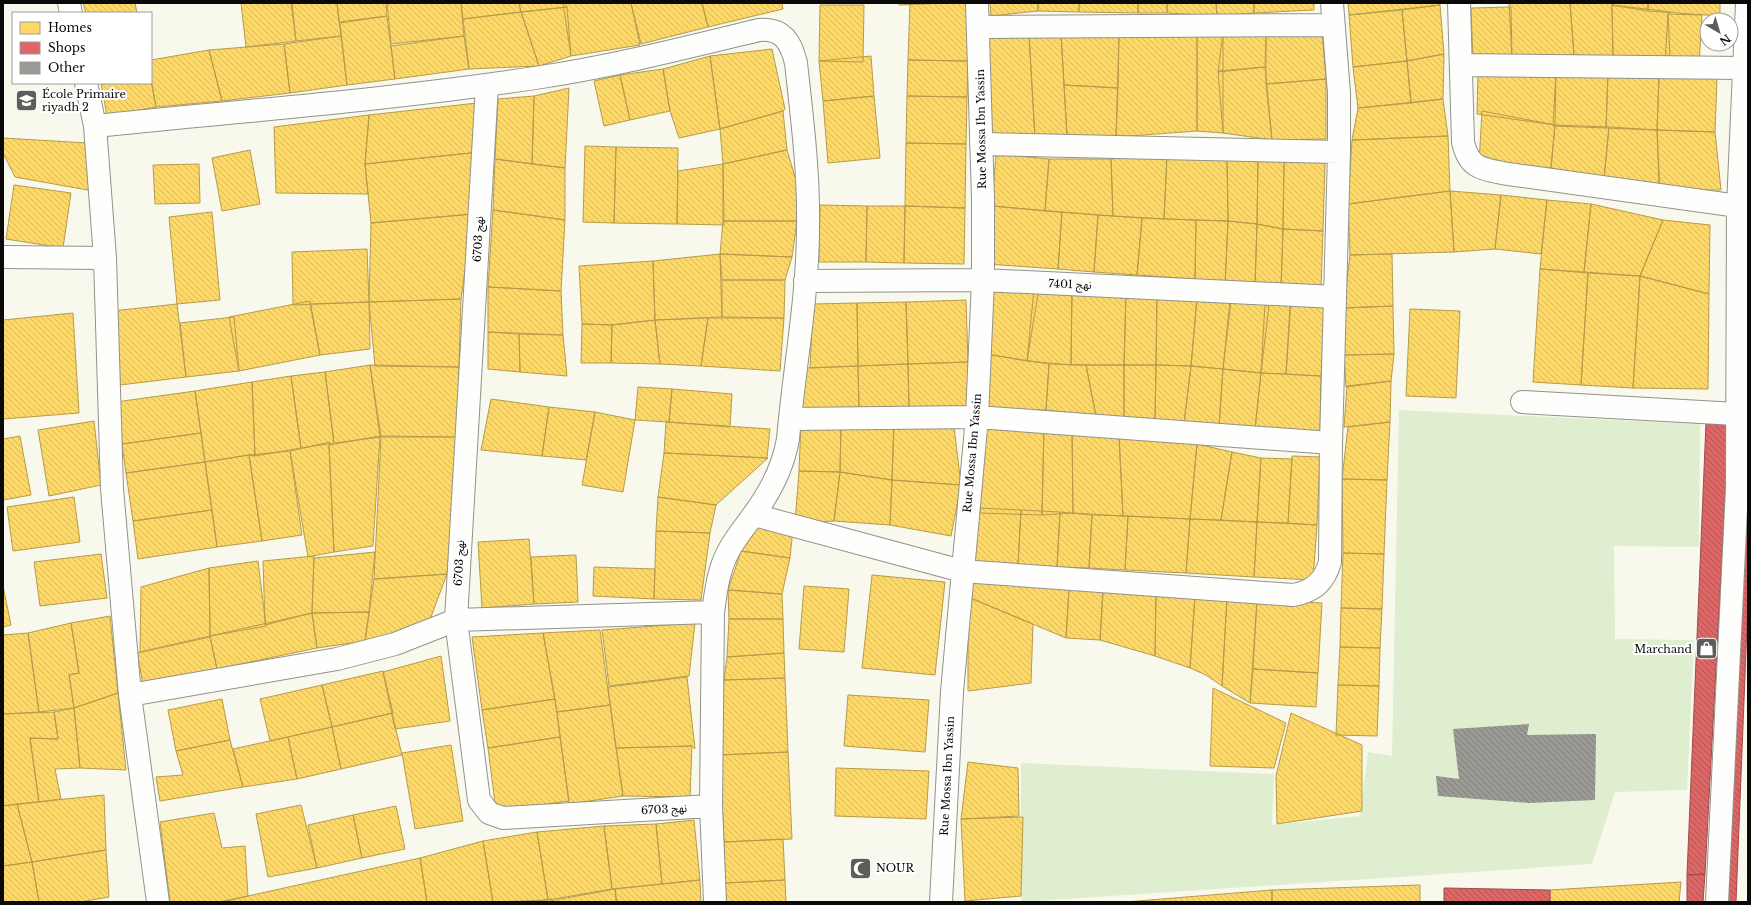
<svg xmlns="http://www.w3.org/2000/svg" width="1751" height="905" font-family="'Libre Baskerville','Noto Sans Arabic',serif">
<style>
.green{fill:#dfeece}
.homes{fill:url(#homes-back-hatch);stroke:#b69b4a}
.shops{fill:url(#shops-back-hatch);stroke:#a04a4a}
.building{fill:url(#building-back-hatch)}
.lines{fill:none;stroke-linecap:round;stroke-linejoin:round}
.street-casing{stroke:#92918c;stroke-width:24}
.street{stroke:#fefefc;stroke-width:22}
.labels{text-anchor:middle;stroke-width:4;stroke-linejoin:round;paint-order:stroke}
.poi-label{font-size:11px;fill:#0a0a0a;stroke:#fff;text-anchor:start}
.street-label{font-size:11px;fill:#0a0a0a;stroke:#fff}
</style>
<defs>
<pattern id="homes-back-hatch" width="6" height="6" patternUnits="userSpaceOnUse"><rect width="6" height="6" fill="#ffd966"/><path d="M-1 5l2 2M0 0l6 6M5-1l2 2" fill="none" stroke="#d9b957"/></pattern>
<pattern id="shops-back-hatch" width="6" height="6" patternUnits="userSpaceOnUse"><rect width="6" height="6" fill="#e06666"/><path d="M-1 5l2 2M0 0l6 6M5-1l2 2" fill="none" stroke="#b45252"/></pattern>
<pattern id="building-back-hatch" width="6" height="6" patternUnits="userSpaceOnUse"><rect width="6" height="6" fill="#9b9a94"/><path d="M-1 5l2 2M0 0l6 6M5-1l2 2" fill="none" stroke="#7d7c77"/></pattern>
</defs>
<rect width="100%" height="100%" fill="#f9f8ed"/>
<path class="green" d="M 1399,410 L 1700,424 L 1699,547 L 1614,546 L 1615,639 L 1694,640 L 1687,790 L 1615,792 L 1592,864 L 1021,902 L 1021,763 L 1274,774 L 1272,825 L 1360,816 L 1368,752 L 1392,756 Z"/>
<path class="homes" d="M 83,3 L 135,3 L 137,13 L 86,13 Z
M 241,3 L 291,3 L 296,41 L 246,47 Z
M 292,3 L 337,3 L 341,36 L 296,41 Z
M 337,3 L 386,3 L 387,16 L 339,22 Z
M 387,3 L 461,3 L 464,36 L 391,44 Z
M 461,3 L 519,3 L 521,12 L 463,19 Z
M 519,3 L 565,3 L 567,7 L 521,12 Z
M 563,3 L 631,3 L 640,45 L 571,56 Z
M 631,3 L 702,3 L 708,27 L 641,44 Z
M 702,3 L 782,3 L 783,9 L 708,27 Z
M 899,3 L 949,3 L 899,5 Z
M 910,3 L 969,3 L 968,61 L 908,60 Z
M 990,3 L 1038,3 L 1038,11 L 991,16 Z
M 1038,3 L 1079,3 L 1079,12 L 1038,11 Z
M 1079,3 L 1138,3 L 1138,13 L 1079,12 Z
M 1138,3 L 1167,3 L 1167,13 L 1138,13 Z
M 1167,3 L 1216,3 L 1217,16 L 1167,13 Z
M 1216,3 L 1254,3 L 1254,13 L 1217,16 Z
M 1254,3 L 1314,3 L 1314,10 L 1254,13 Z
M 1348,3 L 1440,3 L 1440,5 L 1349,15 Z
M 1509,3 L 1570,3 L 1574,55 L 1512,59 Z
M 1570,3 L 1612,3 L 1613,58 L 1574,55 Z
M 1612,3 L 1648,3 L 1648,11 L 1612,5 Z
M 1648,3 L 1720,3 L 1720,16 L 1648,11 Z
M 820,5 L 864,5 L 863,62 L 819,61 Z
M 1440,5 L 1444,54 L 1407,61 L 1402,10 Z
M 1612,5 L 1671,12 L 1668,14 L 1670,56 L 1613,58 Z
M 567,7 L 571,56 L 539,66 L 521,12 Z
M 1511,7 L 1512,59 L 1473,60 L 1471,8 Z
M 1402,10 L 1407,61 L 1353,67 L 1349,15 Z
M 521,12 L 539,66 L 469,69 L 463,19 Z
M 1668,14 L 1702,15 L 1699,65 L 1665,63 Z
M 387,16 L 395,79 L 347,85 L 340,23 Z
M 1322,32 L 1326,79 L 1266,84 L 1266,33 Z
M 1061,33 L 1119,35 L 1118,88 L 1064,85 Z
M 1061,33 L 1067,136 L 1035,138 L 1029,35 Z
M 1223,33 L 1223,133 L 1197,131 L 1197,34 Z
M 1223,33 L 1266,33 L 1265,67 L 1218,72 Z
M 1197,34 L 1197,131 L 1116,137 L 1119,35 Z
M 1029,35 L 1035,138 L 990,142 L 984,38 Z
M 341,36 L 347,85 L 290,93 L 284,44 Z
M 464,36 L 469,69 L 395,79 L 391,46 Z
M 284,44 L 290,93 L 222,101 L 209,50 Z
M 772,49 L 785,109 L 783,111 L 720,129 L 710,56 Z
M 209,50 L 222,101 L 156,107 L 151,80 L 151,60 Z
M 1444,54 L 1443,99 L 1411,103 L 1407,61 Z
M 710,56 L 720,129 L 679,138 L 670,111 L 663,69 Z
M 871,56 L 874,96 L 823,101 L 819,61 Z
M 908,60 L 968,61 L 967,97 L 907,96 Z
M 1407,61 L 1411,103 L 1358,108 L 1353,67 Z
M 1265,67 L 1272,140 L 1223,133 L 1218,71 Z
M 663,69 L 670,111 L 630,120 L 620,75 Z
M 1478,71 L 1556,72 L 1555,125 L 1477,114 Z
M 1556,72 L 1608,74 L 1606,128 L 1553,126 Z
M 1608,74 L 1659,76 L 1657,130 L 1606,128 Z
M 620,75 L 630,120 L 604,126 L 594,81 Z
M 1659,76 L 1717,78 L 1715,132 L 1657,130 Z
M 1326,79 L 1326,139 L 1272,140 L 1266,84 Z
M 151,80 L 156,107 L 107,116 L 101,83 L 151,83 Z
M 1064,85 L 1118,88 L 1116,137 L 1067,136 Z
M 569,88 L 565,168 L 532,164 L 534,96 Z
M 534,96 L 532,164 L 495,159 L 498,99 Z
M 874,96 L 880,158 L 828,163 L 823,101 Z
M 907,96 L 967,97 L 966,144 L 906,143 Z
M 1443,99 L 1448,136 L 1352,140 L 1358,108 Z
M 477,103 L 480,152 L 365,164 L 369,115 Z
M 783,111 L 787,150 L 723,164 L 720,129 Z
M 1482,111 L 1555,125 L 1551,168 L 1479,163 Z
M 369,115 L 365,164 L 368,194 L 276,193 L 274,127 Z
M 1555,125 L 1609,127 L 1604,179 L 1551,168 Z
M 1609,127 L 1657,130 L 1659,187 L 1604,179 Z
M 1657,130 L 1715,132 L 1721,190 L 1660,190 Z
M 1448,136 L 1450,191 L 1348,204 L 1352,140 Z
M 3,138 L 87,143 L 93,191 L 15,177 L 3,153 Z
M 906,143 L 966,144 L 965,208 L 905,206 Z
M 585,146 L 616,147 L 614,223 L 583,222 Z
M 616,147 L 678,148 L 677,224 L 614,223 Z
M 250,150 L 260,204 L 222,211 L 212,158 Z
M 787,150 L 799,190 L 797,221 L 723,221 L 723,164 Z
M 480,152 L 473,214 L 371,223 L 365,164 Z
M 996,154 L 1049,159 L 1045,211 L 992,206 Z
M 1167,155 L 1227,156 L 1228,221 L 1164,219 Z
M 1167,155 L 1164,219 L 1113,216 L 1111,159 Z
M 1227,156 L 1258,158 L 1257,224 L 1228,221 Z
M 1258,158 L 1284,161 L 1283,229 L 1257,224 Z
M 495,159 L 565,168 L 565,220 L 493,210 Z
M 1049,159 L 1111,159 L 1113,216 L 1045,211 Z
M 1284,161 L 1325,162 L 1323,231 L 1283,229 Z
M 199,164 L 200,203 L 155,204 L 153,165 Z
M 723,164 L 724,225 L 677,224 L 678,171 Z
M 14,185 L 71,193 L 63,248 L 6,239 Z
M 1450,191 L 1501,195 L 1495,249 L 1454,252 Z
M 1450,191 L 1454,252 L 1350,255 L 1348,204 Z
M 1501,195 L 1547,200 L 1541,254 L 1495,249 Z
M 1547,200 L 1591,204 L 1584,272 L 1540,269 Z
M 1591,204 L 1663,220 L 1640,276 L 1584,272 Z
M 820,205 L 867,206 L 866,262 L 819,262 Z
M 867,206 L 905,206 L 904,263 L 866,262 Z
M 905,206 L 965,208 L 964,264 L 904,263 Z
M 992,206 L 1062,212 L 1058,269 L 987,264 Z
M 493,210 L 565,220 L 561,291 L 488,287 Z
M 212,212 L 220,300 L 177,304 L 169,217 Z
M 1062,212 L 1098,215 L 1094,272 L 1058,269 Z
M 473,214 L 461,299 L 369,302 L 371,223 Z
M 1098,215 L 1142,218 L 1137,275 L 1094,272 Z
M 1142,218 L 1196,220 L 1195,279 L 1137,275 Z
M 1196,220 L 1228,221 L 1225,286 L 1195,279 Z
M 1663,220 L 1710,225 L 1709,294 L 1640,276 Z
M 723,221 L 797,221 L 792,257 L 720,254 Z
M 1228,221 L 1257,224 L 1255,287 L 1225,286 Z
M 1257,224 L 1283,229 L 1281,288 L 1255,287 Z
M 1283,229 L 1323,231 L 1321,289 L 1281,288 Z
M 367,249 L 369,302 L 293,305 L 292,252 Z
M 720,254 L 792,257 L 785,280 L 722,280 Z
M 720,254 L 722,317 L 655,320 L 653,261 Z
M 1392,254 L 1393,306 L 1344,308 L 1350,255 Z
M 653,261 L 655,320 L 612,325 L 582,324 L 579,266 Z
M 1540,269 L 1588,273 L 1581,385 L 1533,382 Z
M 1588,273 L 1640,276 L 1633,388 L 1581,385 Z
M 1640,276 L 1709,294 L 1708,389 L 1633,388 Z
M 722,280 L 785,280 L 784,318 L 722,317 Z
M 488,287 L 561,291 L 563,335 L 488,332 Z
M 1039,288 L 1027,361 L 986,354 L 993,289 Z
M 1034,289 L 1072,290 L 1071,365 L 1027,361 Z
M 1072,290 L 1126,291 L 1124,365 L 1071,365 Z
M 1126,293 L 1157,293 L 1156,365 L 1124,365 Z
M 1157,296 L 1197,298 L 1191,366 L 1156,365 Z
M 1197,298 L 1230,301 L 1223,369 L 1191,366 Z
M 461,299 L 459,367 L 375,366 L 369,302 Z
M 966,300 L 968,362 L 908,364 L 906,302 Z
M 310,301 L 320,355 L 239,371 L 229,317 Z
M 1231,301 L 1269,305 L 1261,373 L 1223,369 Z
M 1291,301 L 1326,303 L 1321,376 L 1286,374 Z
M 369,302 L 370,349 L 320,355 L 310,304 Z
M 906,302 L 908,364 L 858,366 L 857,303 Z
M 857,303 L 858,366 L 810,368 L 813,304 Z
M 1265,303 L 1290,305 L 1286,374 L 1261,373 Z
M 177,304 L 186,377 L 120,385 L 112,311 Z
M 1393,306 L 1394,354 L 1344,355 L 1344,308 Z
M 1410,309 L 1460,311 L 1456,398 L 1406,396 Z
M 73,313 L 79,413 L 3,419 L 3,320 Z
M 234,317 L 239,371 L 186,377 L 180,323 Z
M 708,318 L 784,318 L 780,371 L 701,366 Z
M 708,318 L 701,366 L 660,364 L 655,320 Z
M 655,320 L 660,364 L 611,363 L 612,325 Z
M 582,324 L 612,325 L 611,363 L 581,363 Z
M 488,332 L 519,334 L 520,372 L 488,369 Z
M 519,334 L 563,335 L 567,376 L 520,372 Z
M 986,354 L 1049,364 L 1046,410 L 982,410 Z
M 1394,354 L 1391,381 L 1346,387 L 1344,355 Z
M 968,362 L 969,407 L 909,409 L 908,364 Z
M 908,364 L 909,409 L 859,410 L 858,366 Z
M 1049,364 L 1086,365 L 1096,416 L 1046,410 Z
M 370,365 L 459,367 L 458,437 L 380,436 Z
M 370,365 L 381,437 L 334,443 L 325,372 Z
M 1086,365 L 1124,365 L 1124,418 L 1096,416 Z
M 1124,365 L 1156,365 L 1155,419 L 1124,418 Z
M 1156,365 L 1191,366 L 1184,423 L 1155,419 Z
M 858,366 L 859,410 L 796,414 L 806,368 Z
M 1191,366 L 1223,369 L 1219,426 L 1184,423 Z
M 1223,369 L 1261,373 L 1255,429 L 1219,426 Z
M 325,372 L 334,443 L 301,448 L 291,376 Z
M 1261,373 L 1321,376 L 1320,433 L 1255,429 Z
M 291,376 L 301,448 L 255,456 L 252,382 Z
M 1391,381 L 1390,422 L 1344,427 L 1347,386 Z
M 252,382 L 255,456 L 249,455 L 205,462 L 195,391 Z
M 638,387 L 672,389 L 669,422 L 635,420 Z
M 672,389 L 732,394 L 730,427 L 669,422 Z
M 195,391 L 201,433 L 122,444 L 116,402 Z
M 491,399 L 549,407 L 542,456 L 481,450 Z
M 549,407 L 595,412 L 586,460 L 542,456 Z
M 595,412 L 635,420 L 623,492 L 582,485 Z
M 94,421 L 101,485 L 49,496 L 38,430 Z
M 894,421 L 892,480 L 840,472 L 841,424 Z
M 894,421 L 954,427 L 961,485 L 892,480 Z
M 666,422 L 770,429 L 767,458 L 664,453 Z
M 801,422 L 841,424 L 840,472 L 799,471 Z
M 1390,422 L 1387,480 L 1342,479 L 1348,427 Z
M 983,425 L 1044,425 L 1042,515 L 980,513 Z
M 1044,425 L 1072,428 L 1073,513 L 1042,515 Z
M 1072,428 L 1119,436 L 1123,516 L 1073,513 Z
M 201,433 L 205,462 L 126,473 L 122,444 Z
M 20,436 L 31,495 L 3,500 L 3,439 Z
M 380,436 L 373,546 L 334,552 L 329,445 Z
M 1119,436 L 1197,444 L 1190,519 L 1123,516 Z
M 381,437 L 458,437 L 447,574 L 374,579 Z
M 330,442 L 329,445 L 334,552 L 308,557 L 290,451 Z
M 1197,444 L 1232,452 L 1221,520 L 1190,519 Z
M 290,451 L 302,535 L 262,541 L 249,455 Z
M 1232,452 L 1261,458 L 1257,522 L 1221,520 Z
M 664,453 L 768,458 L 716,505 L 658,497 Z
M 249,455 L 262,541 L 217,547 L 205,462 Z
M 1292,456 L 1320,457 L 1317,525 L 1288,523 Z
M 1261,458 L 1292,459 L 1288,523 L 1257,522 Z
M 205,462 L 212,510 L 133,521 L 126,473 Z
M 799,471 L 840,472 L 834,521 L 795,523 Z
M 840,472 L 892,480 L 890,525 L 834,521 Z
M 1342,479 L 1387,480 L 1384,554 L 1343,553 Z
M 892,480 L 961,485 L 951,536 L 890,525 Z
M 74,497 L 80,542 L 13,551 L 7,507 Z
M 658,497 L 716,505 L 710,533 L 656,531 Z
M 977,508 L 1021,510 L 1018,565 L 974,563 Z
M 212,510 L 217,547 L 138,559 L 133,521 Z
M 1021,510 L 1060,512 L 1057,567 L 1018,565 Z
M 1060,512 L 1092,515 L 1089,568 L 1057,567 Z
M 1092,515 L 1128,516 L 1125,570 L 1089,568 Z
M 1128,516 L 1190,519 L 1186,573 L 1125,570 Z
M 1190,519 L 1257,522 L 1254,577 L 1186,573 Z
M 1257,522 L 1317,525 L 1313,580 L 1254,577 Z
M 760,525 L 793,529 L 790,558 L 741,551 Z
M 656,531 L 710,533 L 701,600 L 654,599 Z
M 529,539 L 534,604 L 482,608 L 478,542 Z
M 741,551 L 790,558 L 782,594 L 728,590 Z
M 375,552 L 369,612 L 312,613 L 314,558 Z
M 1343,553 L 1384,554 L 1382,609 L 1341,608 Z
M 101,554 L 107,598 L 40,606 L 34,562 Z
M 576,555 L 578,602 L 534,604 L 531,557 Z
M 314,556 L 312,613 L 265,625 L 263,561 Z
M 258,561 L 266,626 L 210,636 L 209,568 Z
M 594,567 L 655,569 L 654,599 L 593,596 Z
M 209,568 L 210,636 L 140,652 L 141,587 Z
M 447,574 L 428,625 L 365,641 L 374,579 Z
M 872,575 L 945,582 L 935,675 L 862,668 Z
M 968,577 L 1069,588 L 1066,638 L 968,597 Z
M 3,586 L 11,625 L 3,627 Z
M 804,586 L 849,589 L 844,652 L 799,649 Z
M 1069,588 L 1103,591 L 1100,640 L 1066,638 Z
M 728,590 L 782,594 L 783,619 L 729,619 Z
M 1103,591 L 1156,593 L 1155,656 L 1100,640 Z
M 1156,593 L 1195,596 L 1190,668 L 1155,656 Z
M 1195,596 L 1227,598 L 1222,686 L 1206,675 L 1190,668 Z
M 968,597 L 1033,624 L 1031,683 L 968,691 Z
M 1227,598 L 1257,600 L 1250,703 L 1222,686 Z
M 1257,600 L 1322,603 L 1318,673 L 1253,669 Z
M 1341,608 L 1382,609 L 1380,648 L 1340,647 Z
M 369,612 L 365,641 L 317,648 L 312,613 Z
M 312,613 L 317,648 L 217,669 L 210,636 Z
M 110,616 L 118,693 L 74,708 L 69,675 L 79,673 L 71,623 Z
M 729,619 L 783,619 L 784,653 L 727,657 Z
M 71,623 L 79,673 L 69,675 L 74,708 L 39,712 L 28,633 Z
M 695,623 L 689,676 L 609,686 L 602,630 Z
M 600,630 L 610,705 L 557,712 L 543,633 Z
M 28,633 L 39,712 L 3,714 L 3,635 Z
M 543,633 L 555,699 L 482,710 L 472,637 Z
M 210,637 L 217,669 L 143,684 L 137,653 Z
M 1340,647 L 1380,648 L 1379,686 L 1338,685 Z
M 784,653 L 785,678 L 724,680 L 727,657 Z
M 441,656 L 450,721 L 395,729 L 383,672 Z
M 1253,669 L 1318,673 L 1316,707 L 1250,703 Z
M 383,671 L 393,713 L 332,727 L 322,685 Z
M 687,677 L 695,749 L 692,746 L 616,748 L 608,687 Z
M 785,678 L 788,752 L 720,755 L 724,680 Z
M 322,685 L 332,727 L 270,741 L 260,699 Z
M 1338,685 L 1379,686 L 1377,736 L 1336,735 Z
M 1213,688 L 1286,723 L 1274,768 L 1210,766 Z
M 118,693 L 126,770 L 80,768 L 74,708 Z
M 848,695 L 929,700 L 925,752 L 844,746 Z
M 222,699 L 230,740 L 176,751 L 168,710 Z
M 555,699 L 560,737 L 488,748 L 482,710 Z
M 610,705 L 623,796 L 569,804 L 557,712 Z
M 74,708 L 80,768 L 55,769 L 61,799 L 39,802 L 30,738 L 58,739 L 54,712 Z
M 54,712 L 58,739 L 30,738 L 39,802 L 3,806 L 3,714 Z
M 392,713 L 402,755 L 341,769 L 332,727 Z
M 1291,713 L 1362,745 L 1362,811 L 1277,824 L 1276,776 Z
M 332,727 L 341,769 L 297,779 L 288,737 Z
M 288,737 L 297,779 L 243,787 L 233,749 Z
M 560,737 L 569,801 L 496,811 L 488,748 Z
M 230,740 L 243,787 L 160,801 L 156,777 L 183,775 L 176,751 Z
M 451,745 L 463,821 L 415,829 L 402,753 Z
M 692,746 L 690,797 L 623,796 L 616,748 Z
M 788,752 L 792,839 L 724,842 L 720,755 Z
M 968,762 L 1018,768 L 1019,816 L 961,819 Z
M 836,768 L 929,771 L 926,819 L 835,816 Z
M 104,795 L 106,850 L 32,862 L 17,804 Z
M 17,804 L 32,862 L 3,866 L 3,806 Z
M 301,805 L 317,868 L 268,877 L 256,814 Z
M 396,806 L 405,849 L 362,858 L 353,815 Z
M 214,813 L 222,848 L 245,846 L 248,896 L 219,902 L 170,902 L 160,822 Z
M 353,815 L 362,858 L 317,868 L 308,825 Z
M 1023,817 L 1021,896 L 965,901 L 961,819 Z
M 694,820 L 700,880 L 662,884 L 656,824 Z
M 656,824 L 662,884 L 612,889 L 604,826 Z
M 604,826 L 612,889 L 548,900 L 537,832 Z
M 537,832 L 548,900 L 493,902 L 483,841 Z
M 783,839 L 785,880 L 725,883 L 724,842 Z
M 483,841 L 493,902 L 427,902 L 420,858 Z
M 106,850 L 109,897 L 80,902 L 39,902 L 32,862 Z
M 420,858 L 427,902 L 222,902 L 248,896 Z
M 32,862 L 39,902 L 3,902 L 3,866 Z
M 700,880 L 701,902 L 617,902 L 615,889 Z
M 785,880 L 786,902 L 726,902 L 725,883 Z
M 1681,882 L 1679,902 L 1550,902 L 1550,890 Z
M 1420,885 L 1420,902 L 1272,902 L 1272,890 Z
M 615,889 L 616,902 L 550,902 L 550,901 Z
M 1272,890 L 1272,902 L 1125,902 Z
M 552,899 L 552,902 L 532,902 Z"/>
<path class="shops" d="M 1706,423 L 1729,424 L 1705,874 L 1687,875 Z
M 1748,495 L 1748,600 L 1736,902 L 1723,902 L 1742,496 Z
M 1705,874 L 1703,902 L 1687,902 L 1687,875 Z
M 1444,888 L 1550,890 L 1550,902 L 1444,902 Z"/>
<path class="building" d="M 1529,724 L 1527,735 L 1596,734 L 1595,800 L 1529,803 L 1438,796 L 1436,776 L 1459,779 L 1453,729 Z"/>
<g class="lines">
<defs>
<path id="street" d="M 69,3 L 71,13
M 1459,3 L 1463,142 C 1469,170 1484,169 1508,174 L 1738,206
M 978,27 L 1333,25
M 1461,65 L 1744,68
M 487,85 L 456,620 L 479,800 L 489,813 L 503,818 L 711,806
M 95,126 C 241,111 390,100 535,78 C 610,67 685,48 759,30 C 783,28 791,42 796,63 C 802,118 809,172 808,227 C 808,298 794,369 788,439 C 783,468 771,491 754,514 C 745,527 735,538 728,552 C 718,571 716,591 713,612
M 981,144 L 1339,152
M 3,257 L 105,258 L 95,126 L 86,83
M 105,258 L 112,489 L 130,695 L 158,902
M 805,281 L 983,280 L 1335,297
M 1522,402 L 1737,414
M 790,419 L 977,417 L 1331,443
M 754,515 L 962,571 L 1293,595 C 1313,592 1325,581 1330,562 L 1331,443 L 1339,152 L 1339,93 L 1332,3
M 130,695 L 337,659 L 395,644 L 456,620 L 713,612 L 711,806 L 715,902
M 941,902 L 952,692 L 977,417 L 983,280 L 983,199 L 977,3
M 1717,902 L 1737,488 L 1738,206 L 1747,3"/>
</defs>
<use href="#street" class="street-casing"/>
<use href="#street" class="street"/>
</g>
<defs>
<symbol id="school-square" viewBox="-11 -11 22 22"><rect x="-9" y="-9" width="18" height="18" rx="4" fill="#5e5d59" stroke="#fff"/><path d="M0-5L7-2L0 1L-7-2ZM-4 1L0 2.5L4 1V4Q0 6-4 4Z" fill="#fff"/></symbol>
<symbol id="shop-square" viewBox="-11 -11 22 22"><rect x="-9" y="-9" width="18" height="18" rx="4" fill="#5e5d59" stroke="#fff"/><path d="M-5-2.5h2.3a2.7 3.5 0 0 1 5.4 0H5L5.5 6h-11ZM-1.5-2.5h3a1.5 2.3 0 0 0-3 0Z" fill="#fff"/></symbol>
<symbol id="mosque-square" viewBox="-11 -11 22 22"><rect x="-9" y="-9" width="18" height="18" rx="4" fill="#5e5d59" stroke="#fff"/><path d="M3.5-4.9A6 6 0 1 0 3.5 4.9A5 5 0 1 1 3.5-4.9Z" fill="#fff"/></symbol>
</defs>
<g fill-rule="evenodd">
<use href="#school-square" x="14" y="88" width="25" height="25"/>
<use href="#shop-square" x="1694" y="636" width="25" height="25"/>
<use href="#mosque-square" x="848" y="856" width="25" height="25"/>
</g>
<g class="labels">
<g class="poi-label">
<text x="42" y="98">École Primaire<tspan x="42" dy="13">riyadh 2</tspan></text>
<text x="1692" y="653" text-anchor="end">Marchand</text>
<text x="876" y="872">NOUR</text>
</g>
<g class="street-label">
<text transform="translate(981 129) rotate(-91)" y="4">Rue Mossa Ibn Yassin</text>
<text transform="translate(478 239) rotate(-87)" y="4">نهج 6703</text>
<text transform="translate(1070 284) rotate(2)" y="4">نهج 7401</text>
<text transform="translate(972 453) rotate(-85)" y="4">Rue Mossa Ibn Yassin</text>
<text transform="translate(459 563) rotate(-87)" y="4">نهج 6703</text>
<text transform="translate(947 776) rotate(-87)" y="4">Rue Mossa Ibn Yassin</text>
<text transform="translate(664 809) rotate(-3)" y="4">نهج 6703</text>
</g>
</g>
<rect width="1751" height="905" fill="none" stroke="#0a0a0a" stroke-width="8"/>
<rect x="12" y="12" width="140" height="72" fill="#ffffff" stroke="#9d9d9d"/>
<rect x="20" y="22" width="20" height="12" fill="#ffd966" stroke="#9d9d9d"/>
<text x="48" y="32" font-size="12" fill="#0a0a0a">Homes</text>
<rect x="20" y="42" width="20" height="12" fill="#e06666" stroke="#9d9d9d"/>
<text x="48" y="52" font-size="12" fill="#0a0a0a">Shops</text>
<rect x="20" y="62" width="20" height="12" fill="#9b9a94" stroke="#9d9d9d"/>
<text x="48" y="72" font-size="12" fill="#0a0a0a">Other</text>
<g transform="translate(1719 32) rotate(142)"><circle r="19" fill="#ffffff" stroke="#9d9d9d"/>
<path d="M0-3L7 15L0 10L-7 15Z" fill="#5e5d59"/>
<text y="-6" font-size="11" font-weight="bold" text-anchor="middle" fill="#0a0a0a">N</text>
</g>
</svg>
